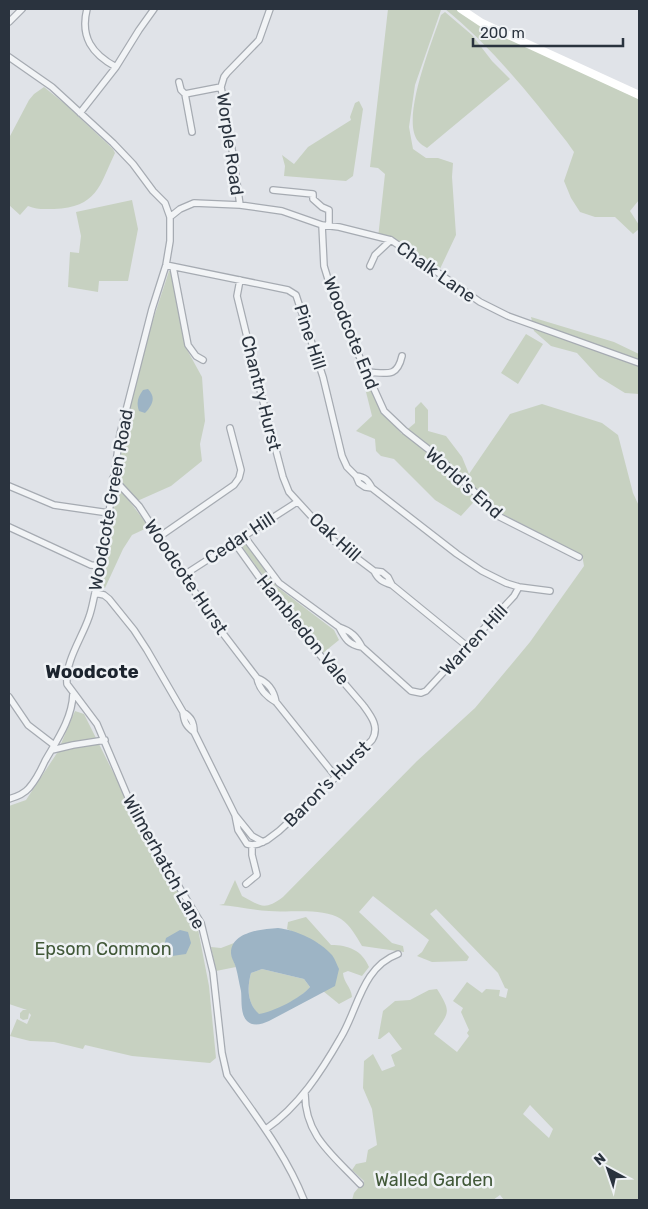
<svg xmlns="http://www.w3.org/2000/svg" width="648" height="1209" font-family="Rubik,sans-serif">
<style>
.green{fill:#c7d1c1;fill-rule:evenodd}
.water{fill:#9db4c5;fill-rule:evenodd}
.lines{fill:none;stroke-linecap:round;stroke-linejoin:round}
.minor-casing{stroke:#a6abb2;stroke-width:8}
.minor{stroke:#f2f4f6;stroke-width:5.5}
.secondary{stroke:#fff;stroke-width:8}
.labels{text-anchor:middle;stroke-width:5;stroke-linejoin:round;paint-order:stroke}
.street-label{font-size:18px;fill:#2a333e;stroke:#eff2f5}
.park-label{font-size:18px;fill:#415838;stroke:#eff2f5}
.neighbourhood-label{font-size:19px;font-weight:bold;fill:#1c242e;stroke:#eff2f5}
</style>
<rect width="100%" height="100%" fill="#e0e3e8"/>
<path class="green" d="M 388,9 L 456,9 L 472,20 L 493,31 L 639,99 L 639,200 L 630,211 L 639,225 L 639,229 L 633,234 L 615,217 L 595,217 L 580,212 L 571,198 L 564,181 L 574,152 L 567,142 C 530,95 492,47 445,9 L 441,10 L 415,85 L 409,127 L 413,149 L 426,158 L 438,158 L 453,163 L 452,177 L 456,235 L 439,271 L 394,238 L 378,238 L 385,174 L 378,168 L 370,167 Z
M 445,12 L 472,35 L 492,61 L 510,79 L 427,148 C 424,146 420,144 418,141 C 400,119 433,40 441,15 Z
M 44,87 L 65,104 L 113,149 L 115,153 C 99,187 97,207 54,209 C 44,209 37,210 28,206 L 20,215 L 9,205 L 9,138 L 29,100 L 34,94 Z
M 359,101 L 363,109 L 353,176 L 346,181 L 284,176 L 285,166 L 282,155 L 294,164 L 308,147 L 351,120 L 350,117 L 355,103 Z
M 132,200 L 138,229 L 128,281 L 99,281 L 98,292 L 68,287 L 70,252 L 79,253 L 81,236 L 76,212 Z
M 169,271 L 173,271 L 174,288 L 185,346 L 202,377 L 205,421 L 200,444 L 202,461 L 171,486 L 135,502 L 116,477 L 127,414 L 150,329 Z
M 531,317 L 614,342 L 639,354 L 639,394 L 625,393 L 599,377 L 577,353 L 551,346 L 534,331 Z
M 526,334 L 543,344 L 518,384 L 501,373 Z
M 371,389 L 382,412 L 402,434 L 415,423 L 415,408 L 421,402 L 428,410 L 428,431 L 446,436 L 462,457 L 469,474 L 510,414 L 542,404 L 602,423 L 618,435 L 633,493 L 639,506 L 639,1200 L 504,1200 L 500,1195 L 493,1200 L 352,1200 L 354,1193 L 364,1181 L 352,1170 L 356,1164 L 366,1162 L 368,1150 L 377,1145 L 372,1109 L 363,1088 L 364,1061 L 373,1054 L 382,1071 L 395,1066 L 391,1055 L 402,1049 L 389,1032 L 380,1039 L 378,1039 L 383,1011 L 395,1001 L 410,1000 L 429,990 L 437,989 C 452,1013 449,1012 434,1034 L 457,1052 L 469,1036 L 467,1033 L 469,1030 L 461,1012 L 463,1008 L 453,1001 L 467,982 L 482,993 L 486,989 L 500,990 L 499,996 L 506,998 L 508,989 L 505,988 L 498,973 L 436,909 L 430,914 L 469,957 L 467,961 L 432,962 L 417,956 L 422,952 L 429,940 L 373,896 L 359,912 L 392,943 L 403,946 L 404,952 L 362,946 C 356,936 351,926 341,919 C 323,907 289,913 269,911 C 252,910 236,906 219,905 L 224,904 L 235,880 L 242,896 C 261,906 264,911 283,897 L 417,761 L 475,708 L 530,642 L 584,566 L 582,555 L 499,512 L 481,494 L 461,516 L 435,500 L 394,459 L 381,456 L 376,451 L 375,439 L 356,431 L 372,416 L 366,392 ZM 530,1105 L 553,1129 L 549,1138 L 523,1114 Z
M 121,490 L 149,527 L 132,535 L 123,549 L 105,588 L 99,586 L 116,492 Z
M 246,544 L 276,586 L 334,630 L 339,640 L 323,653 L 296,620 L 242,547 Z
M 75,711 L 84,714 L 145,836 L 197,924 L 209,986 L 216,1058 L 210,1063 L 132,1056 L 85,1045 L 83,1049 L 54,1042 L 30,1041 L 10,1036 L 17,1019 L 27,1024 L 31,1015 L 29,1013 L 28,1019 L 23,1020 L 20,1018 L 20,1013 L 23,1010 L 27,1010 L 9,1004 L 9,806 L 26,800 L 57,753 Z
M 306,917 L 331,945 C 348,945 362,950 369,967 L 362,976 L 348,971 L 343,973 C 344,984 351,986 352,997 L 339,1004 L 323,991 L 335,985 L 319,944 L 287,929 L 288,922 Z
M 234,943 L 231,954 L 236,967 L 216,971 L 211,947 L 221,948 Z
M 262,969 L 304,979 L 310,987 C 301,999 274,1012 259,1015 C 247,1003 247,988 251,973 Z"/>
<path class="water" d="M 148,389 C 156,397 153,405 145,413 L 139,411 C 136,402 138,397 143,390 Z
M 278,928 C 296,930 320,941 332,955 C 335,959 337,965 339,969 L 335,986 L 269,1021 C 262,1024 253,1027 247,1021 C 240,1014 242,999 241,991 C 239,983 238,975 236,968 C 235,963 231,958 231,953 C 231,932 262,929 278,928 ZM 262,969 L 304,979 L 310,987 C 301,998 273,1012 259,1014 C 247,1003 247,988 251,973 Z
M 180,930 L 188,932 L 191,943 L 186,954 L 172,956 L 164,946 L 166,938 Z"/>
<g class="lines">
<defs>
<path id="minor" d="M 87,9 C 80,37 92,54 116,67
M 9,22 L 22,9
M 9,57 L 52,87 L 113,143 L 133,164 L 153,191 L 165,203 L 170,217 L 170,241 L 166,265 L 152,309 L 120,434 L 109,513 L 95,593 C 93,601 92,609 89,617 C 82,638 65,661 67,684 L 97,724 L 136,816 L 201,923 L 213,972 L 222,1053 L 227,1075 C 255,1115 286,1154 304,1200
M 179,82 L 181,90 L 185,94 L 192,132
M 185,94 L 221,87
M 80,113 L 116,67 L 139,30 L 154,9
M 273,190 L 313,194 L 313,199 L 322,207 L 329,210 L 329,225
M 240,205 L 233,155 L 221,87 L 224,77 L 227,73 L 259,40 L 270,9
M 170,217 L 180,209 L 194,203 L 240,205 L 282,211 L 322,225 L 339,227 L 391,240 L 480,302 L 508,316 L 639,363
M 322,225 L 324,266 L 336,305 L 384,411 L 405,431 L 437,456 L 486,503 L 496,515 L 579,557
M 166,265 L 288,290 L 296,295 L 323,377 L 342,456 L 347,467 L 356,476 L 359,483 L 365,487 L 372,488
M 370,266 L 375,255 L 391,240
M 173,267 L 188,345 L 196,356 L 203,360
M 240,280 L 237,296 L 258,382 L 283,477 L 289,492 L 333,540 L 374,571 L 382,572 L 388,577 L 392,585 L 468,647
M 367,372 C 387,373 397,378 402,356
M 356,476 C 365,477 368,480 372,488 L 457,554 L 482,571 L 506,583 L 519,587 L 550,591
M 113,478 L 139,506 L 215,623 L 257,678 C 259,689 267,697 276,702 L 336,777
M 9,486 L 54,505 L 109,513
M 9,527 L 91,565 L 100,566
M 244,536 L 279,583 L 339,627 C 351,631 357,637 362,647 L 411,691 L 421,693 L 426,691 L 514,596 L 519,587
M 159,537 L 234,485 L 239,478 L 241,470 L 230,428
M 234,542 L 289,619 L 363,705 C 371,716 380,727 372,740 L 322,791 L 279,831 L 267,840 L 258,844 L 252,845 L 247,844 L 238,830 L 235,815
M 374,571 C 378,580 383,582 392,585
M 184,575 L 297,502
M 95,593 L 104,595 L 109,599 L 134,630 L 147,650 L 183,712 C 184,722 186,726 194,732
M 339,627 C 345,639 349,645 362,647
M 257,678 C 268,682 274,691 276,702
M 9,697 L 28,725 L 54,745
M 183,712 C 191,717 194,722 194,732 L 235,815 L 252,836 L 263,842
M 52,750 L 73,745 L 105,740
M 9,799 C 16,797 24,794 29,788 C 36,780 41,770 45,761 C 57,740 72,719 73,694
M 246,884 L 257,875 L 252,855 L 252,845
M 305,1094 C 305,1136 333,1155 360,1184
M 266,1129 C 299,1106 321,1072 341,1037 C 358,1009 362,967 398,954"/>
</defs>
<use href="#minor" class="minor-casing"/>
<use href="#minor" class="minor"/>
<path class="secondary" d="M 461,9 L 482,23 L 639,95"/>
</g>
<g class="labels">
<g class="street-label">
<text transform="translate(230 144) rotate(82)" y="6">Worple Road</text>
<text transform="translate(436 272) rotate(35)" y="6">Chalk Lane</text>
<text transform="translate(351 333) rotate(68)" y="6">Woodcote End</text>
<text transform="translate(310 337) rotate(72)" y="6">Pine Hill</text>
<text transform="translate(261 393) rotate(76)" y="6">Chantry Hurst</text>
<text transform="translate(464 483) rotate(42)" y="6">World's End</text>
<text transform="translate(111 500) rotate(-80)" y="6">Woodcote Green Road</text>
<text transform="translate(335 537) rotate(42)" y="6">Oak Hill</text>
<text transform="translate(240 538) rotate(-33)" y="6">Cedar Hill</text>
<text transform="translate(186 577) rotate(56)" y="6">Woodcote Hurst</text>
<text transform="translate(303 630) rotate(51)" y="6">Hambledon Vale</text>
<text transform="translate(474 640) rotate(-47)" y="6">Warren Hill</text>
<text transform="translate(327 784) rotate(-45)" y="6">Baron's Hurst</text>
<text transform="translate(164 862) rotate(61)" y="6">Wilmerhatch Lane</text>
</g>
<g class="park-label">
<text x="103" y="955">Epsom Common</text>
<text x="434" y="1186">Walled Garden</text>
</g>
<g class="neighbourhood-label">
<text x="92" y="678">Woodcote</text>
</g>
</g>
<rect width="648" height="1209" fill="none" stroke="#2a333e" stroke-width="20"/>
<g transform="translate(608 1169) rotate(320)" stroke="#eff2f5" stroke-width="4" paint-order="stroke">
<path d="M0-4L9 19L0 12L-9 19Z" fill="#2a333e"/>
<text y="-8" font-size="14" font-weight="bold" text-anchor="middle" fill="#2a333e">N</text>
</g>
<path d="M473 38v8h150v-8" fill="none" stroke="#2a333e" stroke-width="2.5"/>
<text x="480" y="38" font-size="15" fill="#2a333e" stroke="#eff2f5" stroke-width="4" paint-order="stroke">200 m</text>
</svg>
